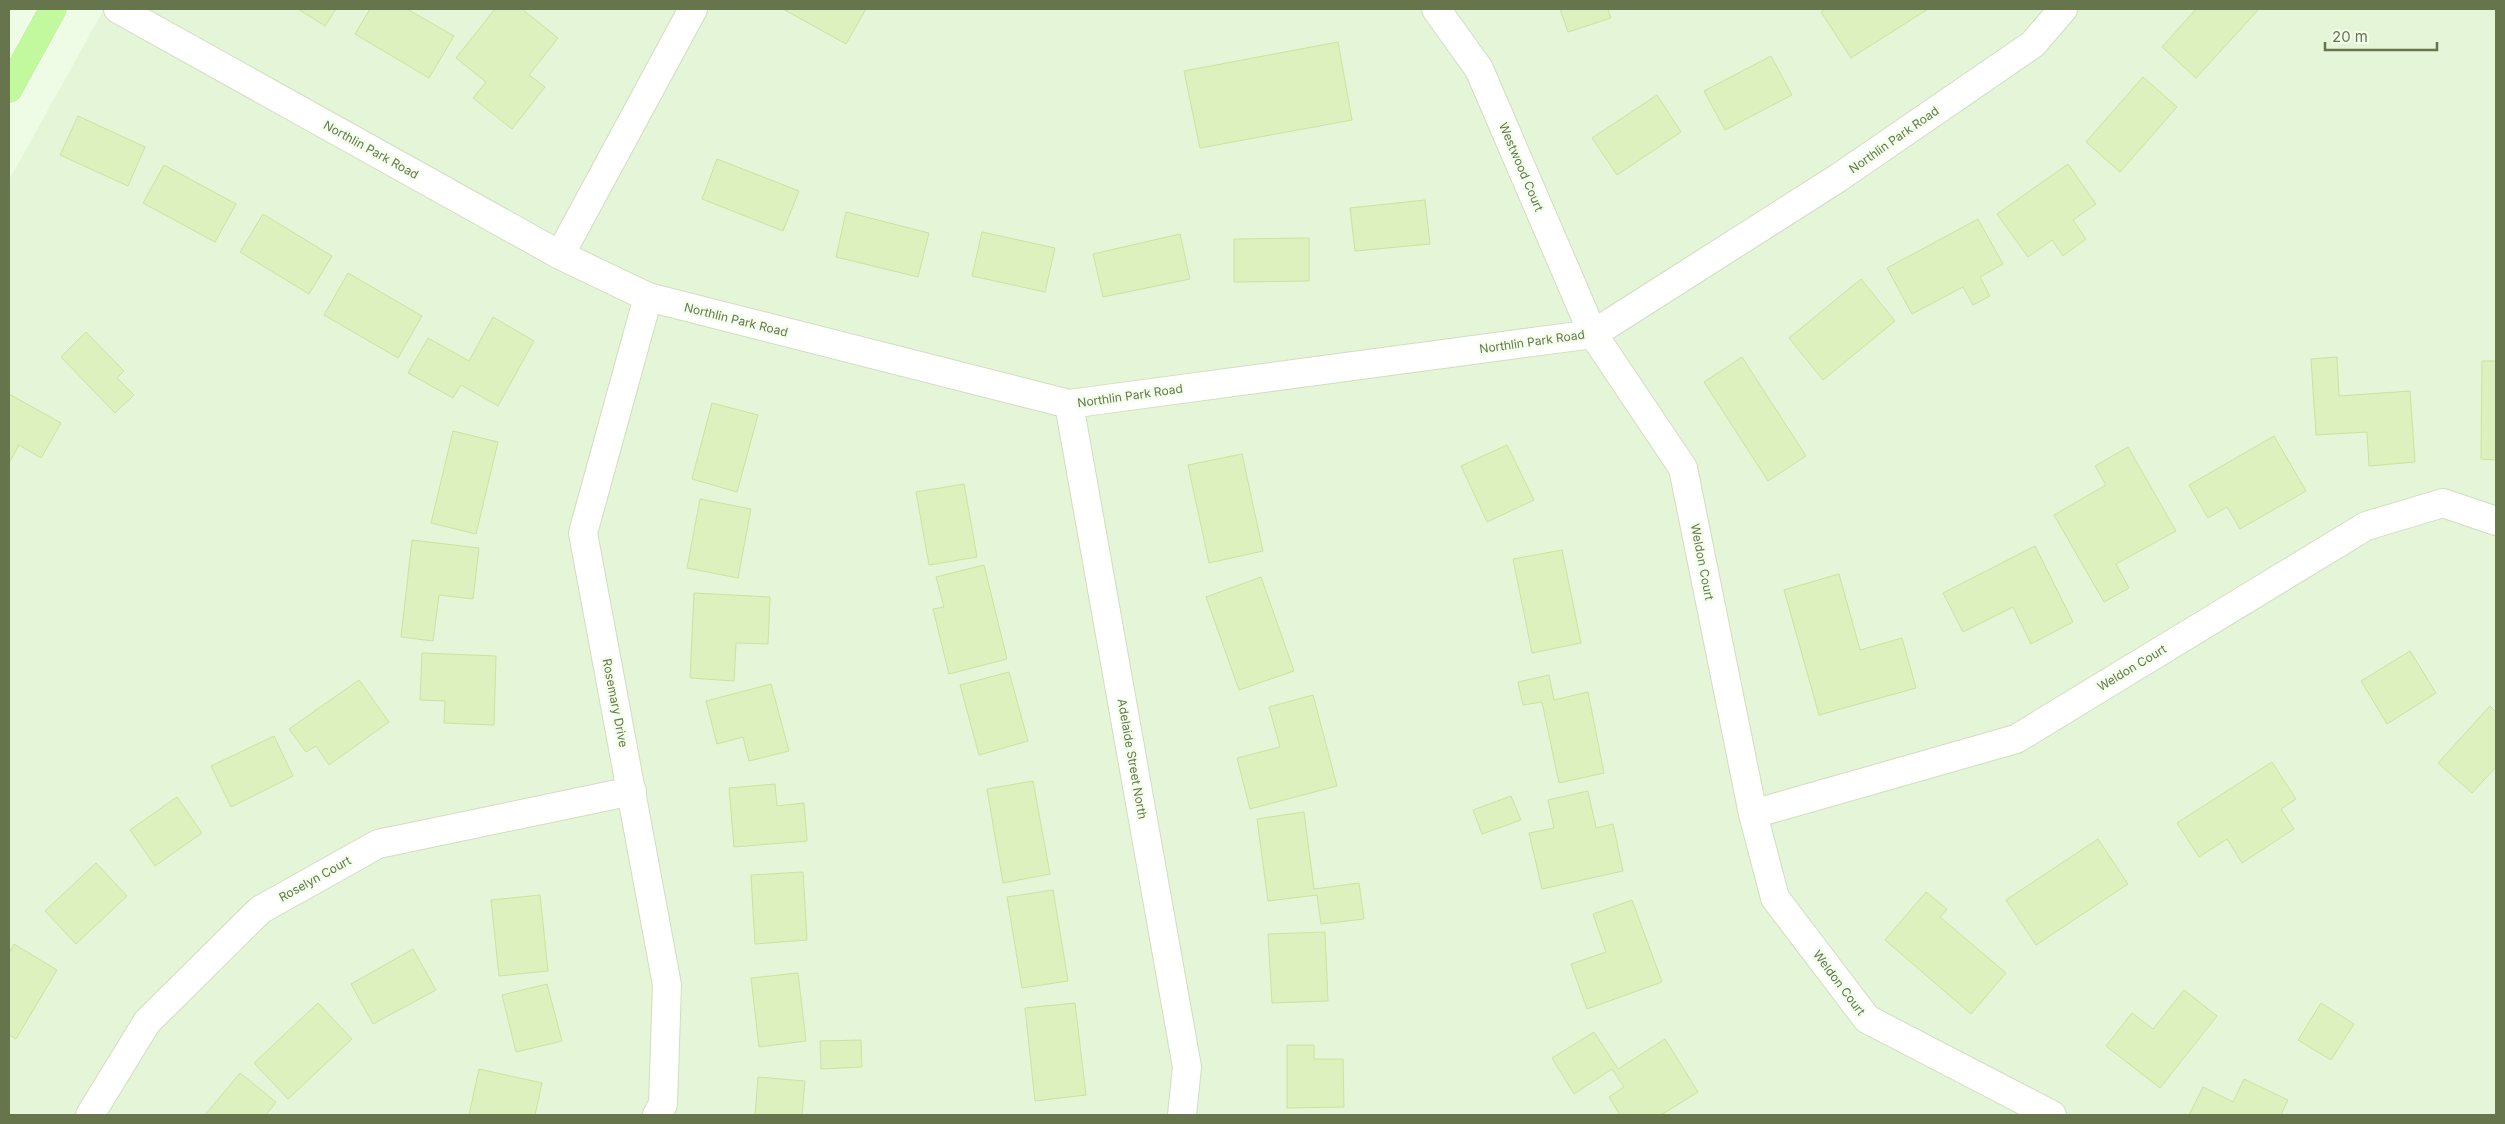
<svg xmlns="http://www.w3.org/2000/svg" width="2505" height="1124" font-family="Inter,sans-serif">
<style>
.residential{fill:#e5f5d7}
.building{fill:#ddf1be;stroke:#cae39e}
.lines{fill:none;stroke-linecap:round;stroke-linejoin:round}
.minor-casing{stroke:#d0debe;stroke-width:30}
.major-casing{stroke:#fff;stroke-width:30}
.minor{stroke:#fff;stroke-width:28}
.major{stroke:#c2f99f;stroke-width:28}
.labels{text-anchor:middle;stroke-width:5;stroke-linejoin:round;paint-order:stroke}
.street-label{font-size:12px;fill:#66754b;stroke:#f3ffec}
</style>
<rect width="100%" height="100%" fill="#eefce6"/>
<path class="residential" d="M 104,9 L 2496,9 L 2496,1115 L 9,1115 L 9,180 Z"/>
<path class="building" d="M 298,9 L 336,9 L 325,26 Z
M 370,9 L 407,9 L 454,36 L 429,78 L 355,34 Z
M 495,9 L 522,9 L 558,38 L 529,75 L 545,87 L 512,129 L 473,98 L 486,82 L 456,58 Z
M 783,9 L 866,9 L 846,44 Z
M 1560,9 L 1608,9 L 1611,18 L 1568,32 Z
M 1826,9 L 1928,9 L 1851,58 L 1821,12 Z
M 2196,9 L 2259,9 L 2196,78 L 2162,47 Z
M 1338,42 L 1352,120 L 1200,148 L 1184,71 Z
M 1771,56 L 1792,95 L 1725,130 L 1704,91 Z
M 2143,77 L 2177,107 L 2120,172 L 2086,142 Z
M 1657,95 L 1681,132 L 1617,175 L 1592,138 Z
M 78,116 L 145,147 L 128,186 L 60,155 Z
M 717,159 L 799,191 L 783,231 L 702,199 Z
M 2068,164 L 2096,204 L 2073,220 L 2086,239 L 2063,256 L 2052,240 L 2028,257 L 1997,214 Z
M 164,165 L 236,204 L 215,242 L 143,203 Z
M 1425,200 L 1430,244 L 1355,251 L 1350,208 Z
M 846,212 L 929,233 L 918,277 L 836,257 Z
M 263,214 L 332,256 L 309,294 L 240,252 Z
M 1978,219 L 2003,264 L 1980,277 L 1990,296 L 1973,305 L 1963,287 L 1912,314 L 1887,268 Z
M 982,232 L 1055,248 L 1045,292 L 972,276 Z
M 1180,234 L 1190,279 L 1103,297 L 1093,254 Z
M 1309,238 L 1309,281 L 1234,282 L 1234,239 Z
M 348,273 L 422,316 L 398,358 L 324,315 Z
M 1861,279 L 1895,321 L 1823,380 L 1789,338 Z
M 493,317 L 534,341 L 498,406 L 461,385 L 453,398 L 408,373 L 428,338 L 469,361 Z
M 86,332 L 124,371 L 117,378 L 134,395 L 115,413 L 61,357 Z
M 1742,357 L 1806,456 L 1768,481 L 1704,382 Z
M 2337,357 L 2339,396 L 2410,391 L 2415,462 L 2369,466 L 2367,432 L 2316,435 L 2311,359 Z
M 2482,361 L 2496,361 L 2496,460 L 2481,459 Z
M 9,394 L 61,423 L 41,458 L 19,445 L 9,463 Z
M 712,403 L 758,415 L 737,492 L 692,479 Z
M 453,431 L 498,442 L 476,534 L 431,523 Z
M 2274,436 L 2306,491 L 2240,529 L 2227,507 L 2208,518 L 2189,485 Z
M 1507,445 L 1534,500 L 1487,522 L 1461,466 Z
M 2128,447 L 2176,531 L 2116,564 L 2129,588 L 2104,602 L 2054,515 L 2106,485 L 2095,466 Z
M 1242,454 L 1263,551 L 1209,563 L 1188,465 Z
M 964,484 L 977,557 L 929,565 L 916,492 Z
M 700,499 L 751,509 L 738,578 L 687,568 Z
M 412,540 L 479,548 L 473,599 L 439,595 L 433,641 L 401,637 Z
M 2035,546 L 2073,622 L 2031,644 L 2013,607 L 1963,632 L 1943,593 Z
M 1562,550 L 1581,643 L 1532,653 L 1513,559 Z
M 984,565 L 1007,659 L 949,674 L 933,609 L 944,607 L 936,577 Z
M 1839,574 L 1860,650 L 1902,638 L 1916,688 L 1819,715 L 1784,590 Z
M 1261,577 L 1294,671 L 1239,690 L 1206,597 Z
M 694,593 L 770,597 L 768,644 L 736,643 L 734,681 L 690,678 Z
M 2410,651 L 2436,693 L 2387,724 L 2361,681 Z
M 422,653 L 496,656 L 494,725 L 444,723 L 445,701 L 420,700 Z
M 1009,672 L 1028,741 L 979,755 L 960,685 Z
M 1549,675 L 1554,700 L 1588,692 L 1604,773 L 1559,783 L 1542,702 L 1523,705 L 1518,682 Z
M 359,680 L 389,722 L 329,765 L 316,746 L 306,752 L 289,729 Z
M 771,684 L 789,751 L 749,761 L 743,737 L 717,744 L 706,701 Z
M 1313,695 L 1337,786 L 1250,809 L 1237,758 L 1280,747 L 1269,707 Z
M 2490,706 L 2496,712 L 2496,767 L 2472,793 L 2438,763 Z
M 274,736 L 293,776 L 231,807 L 211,766 Z
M 2272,762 L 2296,799 L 2281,809 L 2294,829 L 2242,863 L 2227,839 L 2199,857 L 2177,823 Z
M 1033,781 L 1050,874 L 1003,883 L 987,789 Z
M 775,784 L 777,806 L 804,803 L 807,841 L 734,847 L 729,788 Z
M 1588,791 L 1596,828 L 1613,824 L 1623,871 L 1542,889 L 1529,833 L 1554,828 L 1548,800 Z
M 1511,796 L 1521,820 L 1482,834 L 1473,810 Z
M 177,797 L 202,833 L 155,866 L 130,830 Z
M 1304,812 L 1314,889 L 1359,883 L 1364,919 L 1321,924 L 1317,895 L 1268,901 L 1257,819 Z
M 2098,839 L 2128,884 L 2036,945 L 2006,900 Z
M 96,863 L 127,896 L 76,944 L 45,911 Z
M 803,872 L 807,940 L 755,944 L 751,875 Z
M 1053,890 L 1068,981 L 1022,988 L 1007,897 Z
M 1926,892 L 1947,909 L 1940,917 L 2006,973 L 1971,1014 L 1885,940 Z
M 540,895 L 548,971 L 499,976 L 491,900 Z
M 1632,900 L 1662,982 L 1587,1009 L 1571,964 L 1606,952 L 1593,914 Z
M 1325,932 L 1328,1001 L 1272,1003 L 1268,934 Z
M 14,944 L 57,970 L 16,1039 L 9,1035 L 9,953 Z
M 413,949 L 436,990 L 373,1024 L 351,984 Z
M 798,973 L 806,1041 L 759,1047 L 751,978 Z
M 547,984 L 562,1041 L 516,1052 L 502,995 Z
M 2184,990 L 2217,1016 L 2160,1088 L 2106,1046 L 2132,1013 L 2153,1029 Z
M 318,1003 L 352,1039 L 288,1099 L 254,1063 Z
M 1075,1003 L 1086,1095 L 1035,1101 L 1025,1008 Z
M 2321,1003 L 2354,1024 L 2331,1060 L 2298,1040 Z
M 1594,1032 L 1618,1069 L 1665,1039 L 1698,1092 L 1661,1115 L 1620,1115 L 1609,1097 L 1624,1087 L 1612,1069 L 1574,1094 L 1552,1058 Z
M 861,1040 L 862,1067 L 821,1069 L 820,1041 Z
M 1287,1045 L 1314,1045 L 1314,1059 L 1343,1059 L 1344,1107 L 1287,1108 Z
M 479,1069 L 542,1083 L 535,1115 L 469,1115 Z
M 240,1073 L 276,1102 L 266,1115 L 205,1115 Z
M 758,1077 L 805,1081 L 802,1115 L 755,1115 Z
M 2244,1079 L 2288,1100 L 2281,1115 L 2189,1115 L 2203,1087 L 2233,1102 Z"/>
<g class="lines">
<defs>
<path id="minor" d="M 118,9 L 560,255 L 648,297 L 1069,404 L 1593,334 L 1838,178 L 2033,44 L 2063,9
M 1436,9 L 1479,69 L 1593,334 L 1683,468 L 1753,814 L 1775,898 L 1867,1019 L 2052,1115
M 560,255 L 693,9
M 648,297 L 583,533 L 667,985 L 663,1104 L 657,1115
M 1069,404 L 1187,1067 L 1182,1115
M 1753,814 L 2016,739 L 2366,526 L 2443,503 L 2496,521
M 90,1115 L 147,1022 L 260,910 L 378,844 L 632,791"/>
<path id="major" d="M 9,89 L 53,9"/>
</defs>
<use href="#minor" class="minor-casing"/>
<use href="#major" class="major-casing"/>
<use href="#minor" class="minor"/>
<use href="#major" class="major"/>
</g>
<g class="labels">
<g class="street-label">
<text transform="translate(1894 140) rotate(-35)" y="4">Northlin Park Road</text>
<text transform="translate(371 150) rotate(29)" y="4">Northlin Park Road</text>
<text transform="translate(1521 167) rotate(67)" y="4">Westwood Court</text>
<text transform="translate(736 320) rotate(14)" y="4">Northlin Park Road</text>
<text transform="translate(1532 342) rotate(-8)" y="4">Northlin Park Road</text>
<text transform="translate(1130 396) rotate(-8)" y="4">Northlin Park Road</text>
<text transform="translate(1702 562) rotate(79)" y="4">Weldon Court</text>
<text transform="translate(2132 668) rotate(-31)" y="4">Weldon Court</text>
<text transform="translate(615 703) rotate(79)" y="4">Rosemary Drive</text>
<text transform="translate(1132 759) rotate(80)" y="4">Adelaide Street North</text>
<text transform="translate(315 879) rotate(-29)" y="4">Roselyn Court</text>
<text transform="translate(1839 983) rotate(53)" y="4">Weldon Court</text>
</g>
</g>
<rect width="2505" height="1124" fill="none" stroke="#66754b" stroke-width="20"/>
<path d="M2325 42v8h112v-8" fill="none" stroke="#66754b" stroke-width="2.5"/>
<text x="2332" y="42" font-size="15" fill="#66754b" stroke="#f3ffec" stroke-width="4" paint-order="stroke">20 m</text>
</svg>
